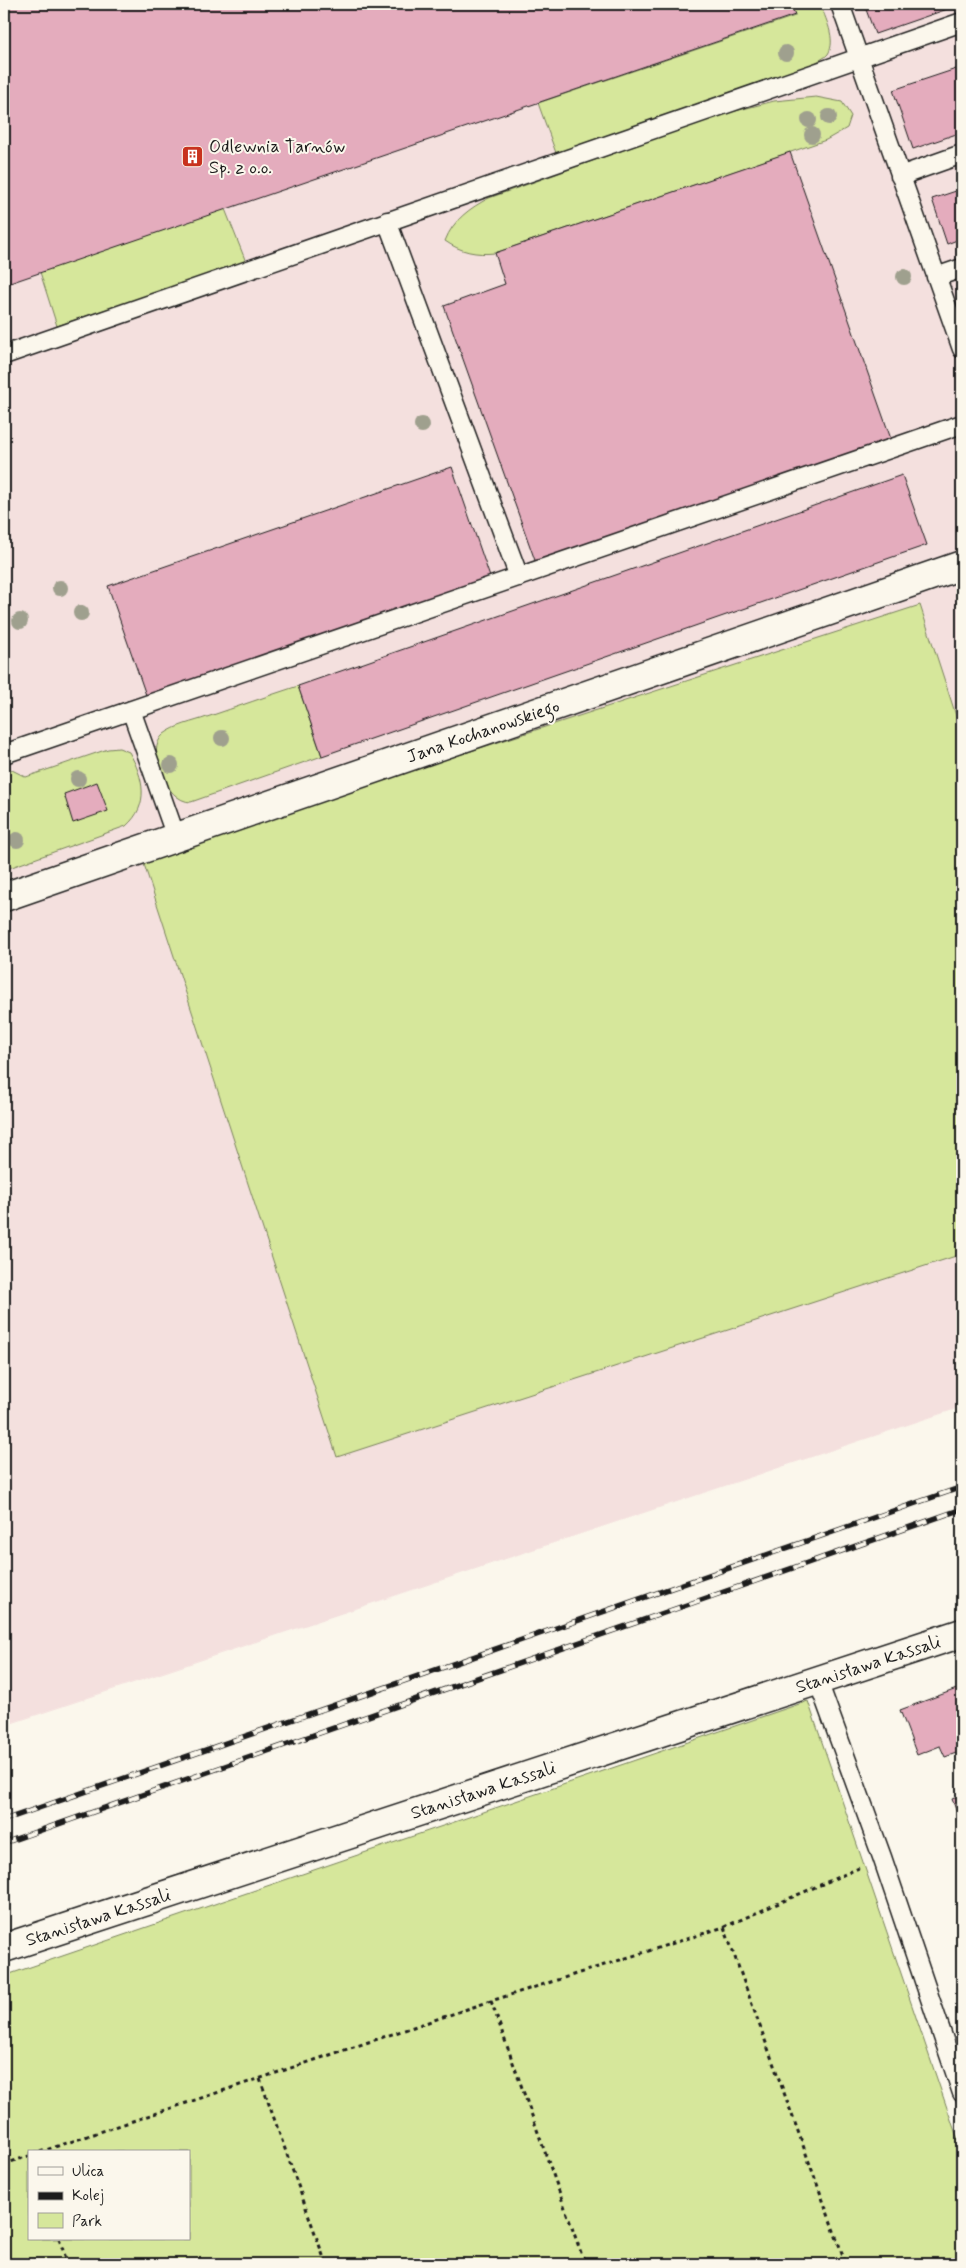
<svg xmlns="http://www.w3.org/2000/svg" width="966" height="2268" font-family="Mynerve,sans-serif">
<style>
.built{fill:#f4e0de}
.green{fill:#d6e79b;stroke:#79825c;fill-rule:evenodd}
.building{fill:#e4acbd;stroke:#1c1c1c}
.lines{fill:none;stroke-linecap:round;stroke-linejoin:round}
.lane-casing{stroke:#1c1c1c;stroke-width:21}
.street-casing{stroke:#1c1c1c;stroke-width:31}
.path{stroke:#1c1c1c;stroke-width:3;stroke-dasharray:4 4;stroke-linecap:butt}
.lane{stroke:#fbf7ec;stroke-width:18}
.street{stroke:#fbf7ec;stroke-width:28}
.rail-casing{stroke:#1c1c1c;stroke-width:5.5}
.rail{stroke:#fbf7ec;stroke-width:4;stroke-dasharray:11;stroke-linecap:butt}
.tree{fill:#9fa08e}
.labels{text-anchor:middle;stroke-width:4;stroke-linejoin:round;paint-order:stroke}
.poi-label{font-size:18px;fill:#1c1c1c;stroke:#fbf7ec;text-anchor:start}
.street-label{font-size:18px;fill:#1c1c1c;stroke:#fbf7ec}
</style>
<rect width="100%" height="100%" fill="#fbf7ec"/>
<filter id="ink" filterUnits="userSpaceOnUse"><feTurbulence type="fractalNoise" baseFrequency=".02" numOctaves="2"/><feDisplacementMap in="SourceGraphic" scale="10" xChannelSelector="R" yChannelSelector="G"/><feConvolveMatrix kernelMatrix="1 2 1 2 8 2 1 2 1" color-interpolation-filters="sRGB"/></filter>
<g filter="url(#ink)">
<path class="built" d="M 4,4 L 962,4 L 962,1407 L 4,1726 Z"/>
<path class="green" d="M 791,4 L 820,4 C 825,17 837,40 828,54 C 825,58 819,60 815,63 L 556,153 L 538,103 L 795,16 Z
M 816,97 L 842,102 L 851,116 L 847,128 L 826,140 L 495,253 C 476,255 461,252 445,241 C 453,220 470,208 489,198 L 724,114 L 774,101 Z
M 225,209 L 246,262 L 57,326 L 40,272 Z
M 920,605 L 962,734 L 962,1254 L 337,1457 L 142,858 Z
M 298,686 L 322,756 L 191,802 C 166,802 144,750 164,734 C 176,725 193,722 207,717 C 237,707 267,696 298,686 Z
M 119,748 L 129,752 C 144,778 150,805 126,826 L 9,868 L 4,853 L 4,766 L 26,777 L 108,749 Z
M 808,1701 L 962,2152 L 962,2264 L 4,2264 L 4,1976 ZM 29,2152 L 189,2152 L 189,2239 L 29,2239 Z"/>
<path class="building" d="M 4,4 L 791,4 L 795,15 L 4,285 Z
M 864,4 L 962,4 L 875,34 Z
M 962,67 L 962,132 L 913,149 L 893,90 Z
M 790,152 L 891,439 L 537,566 L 444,306 L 505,284 L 495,253 Z
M 962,189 L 962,238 L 947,244 L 932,199 Z
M 452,467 L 491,580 L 147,698 L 108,586 Z
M 902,475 L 927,545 L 322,756 L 298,686 Z
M 97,782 L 108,811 L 73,823 L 64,794 Z
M 962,1687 L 962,1751 L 945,1757 L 940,1746 L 917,1755 L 900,1710 Z
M 962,1795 L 962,1823 L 961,1823 L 952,1799 Z"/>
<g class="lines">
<defs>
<path id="lane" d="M 840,4 L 962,349
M 900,176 L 962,154
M 387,221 L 519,577
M 936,277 L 962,268
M 4,355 L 962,22
M 131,710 L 176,837
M 4,754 L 962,424
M 818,1681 L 882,1857 L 962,2093"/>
<path id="street" d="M 4,897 L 962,565
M 4,1948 L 962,1633"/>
</defs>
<use href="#lane" class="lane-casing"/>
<use href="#street" class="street-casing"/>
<path class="path" d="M 724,1927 L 846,2264
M 491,2001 L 585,2264
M 260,2079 L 326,2264
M 40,2152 L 491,2001 L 724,1927 L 859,1868
M 4,2164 L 29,2156
M 59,2239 L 68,2264"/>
<use href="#lane" class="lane"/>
<use href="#street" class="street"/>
<defs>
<path id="rail" d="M 4,1820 L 962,1487
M 4,1843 L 962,1509"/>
</defs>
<use href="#rail" class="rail-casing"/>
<use href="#rail" class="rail"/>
</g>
<g class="tree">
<circle cx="786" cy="53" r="8"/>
<circle cx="829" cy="117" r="8"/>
<circle cx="809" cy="120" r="8"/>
<circle cx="812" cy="135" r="8"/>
<circle cx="904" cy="277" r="8"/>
<circle cx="422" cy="425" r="8"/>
<circle cx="60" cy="588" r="8"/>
<circle cx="81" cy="613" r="8"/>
<circle cx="20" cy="621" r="8"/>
<circle cx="222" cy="738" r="8"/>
<circle cx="171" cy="765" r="8"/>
<circle cx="78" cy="779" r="8"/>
<circle cx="17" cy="840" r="8"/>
</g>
</g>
<defs>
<symbol id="building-square" viewBox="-11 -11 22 22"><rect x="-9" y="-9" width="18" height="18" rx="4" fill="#c8321e" stroke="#fbf7ec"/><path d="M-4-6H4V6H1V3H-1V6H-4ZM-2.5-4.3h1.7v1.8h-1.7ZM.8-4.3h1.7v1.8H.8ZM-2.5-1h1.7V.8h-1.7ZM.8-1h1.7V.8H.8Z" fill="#fff"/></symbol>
</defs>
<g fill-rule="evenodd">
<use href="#building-square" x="180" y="144" width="25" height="25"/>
</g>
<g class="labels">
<g class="poi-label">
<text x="209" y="152">Odlewnia Tarnów<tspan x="209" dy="21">Sp. z o.o.</tspan></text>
</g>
<g class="street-label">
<text transform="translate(483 731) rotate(-19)" y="6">Jana Kochanowskiego</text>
<text transform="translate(868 1664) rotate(-18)" y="6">Stanisława Kassali</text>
<text transform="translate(483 1790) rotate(-18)" y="6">Stanisława Kassali</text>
<text transform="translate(98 1917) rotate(-18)" y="6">Stanisława Kassali</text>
</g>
</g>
<rect width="966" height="2268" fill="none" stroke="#fbf7ec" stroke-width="20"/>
<rect x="10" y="10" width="946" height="2248" fill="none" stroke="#1c1c1c" stroke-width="2" filter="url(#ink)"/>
<rect x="28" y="2150" width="162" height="90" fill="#fbf7ec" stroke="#a29f99"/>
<rect x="38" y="2167" width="25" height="8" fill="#fbf7ec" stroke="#a29f99"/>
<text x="72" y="2176" font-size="15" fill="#1c1c1c">Ulica</text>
<rect x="38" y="2192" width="25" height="8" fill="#1c1c1c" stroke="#a29f99"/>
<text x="72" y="2200" font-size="15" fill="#1c1c1c">Kolej</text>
<rect x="38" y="2213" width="25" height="15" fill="#d6e79b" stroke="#a29f99"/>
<text x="72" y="2226" font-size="15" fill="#1c1c1c">Park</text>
</svg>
